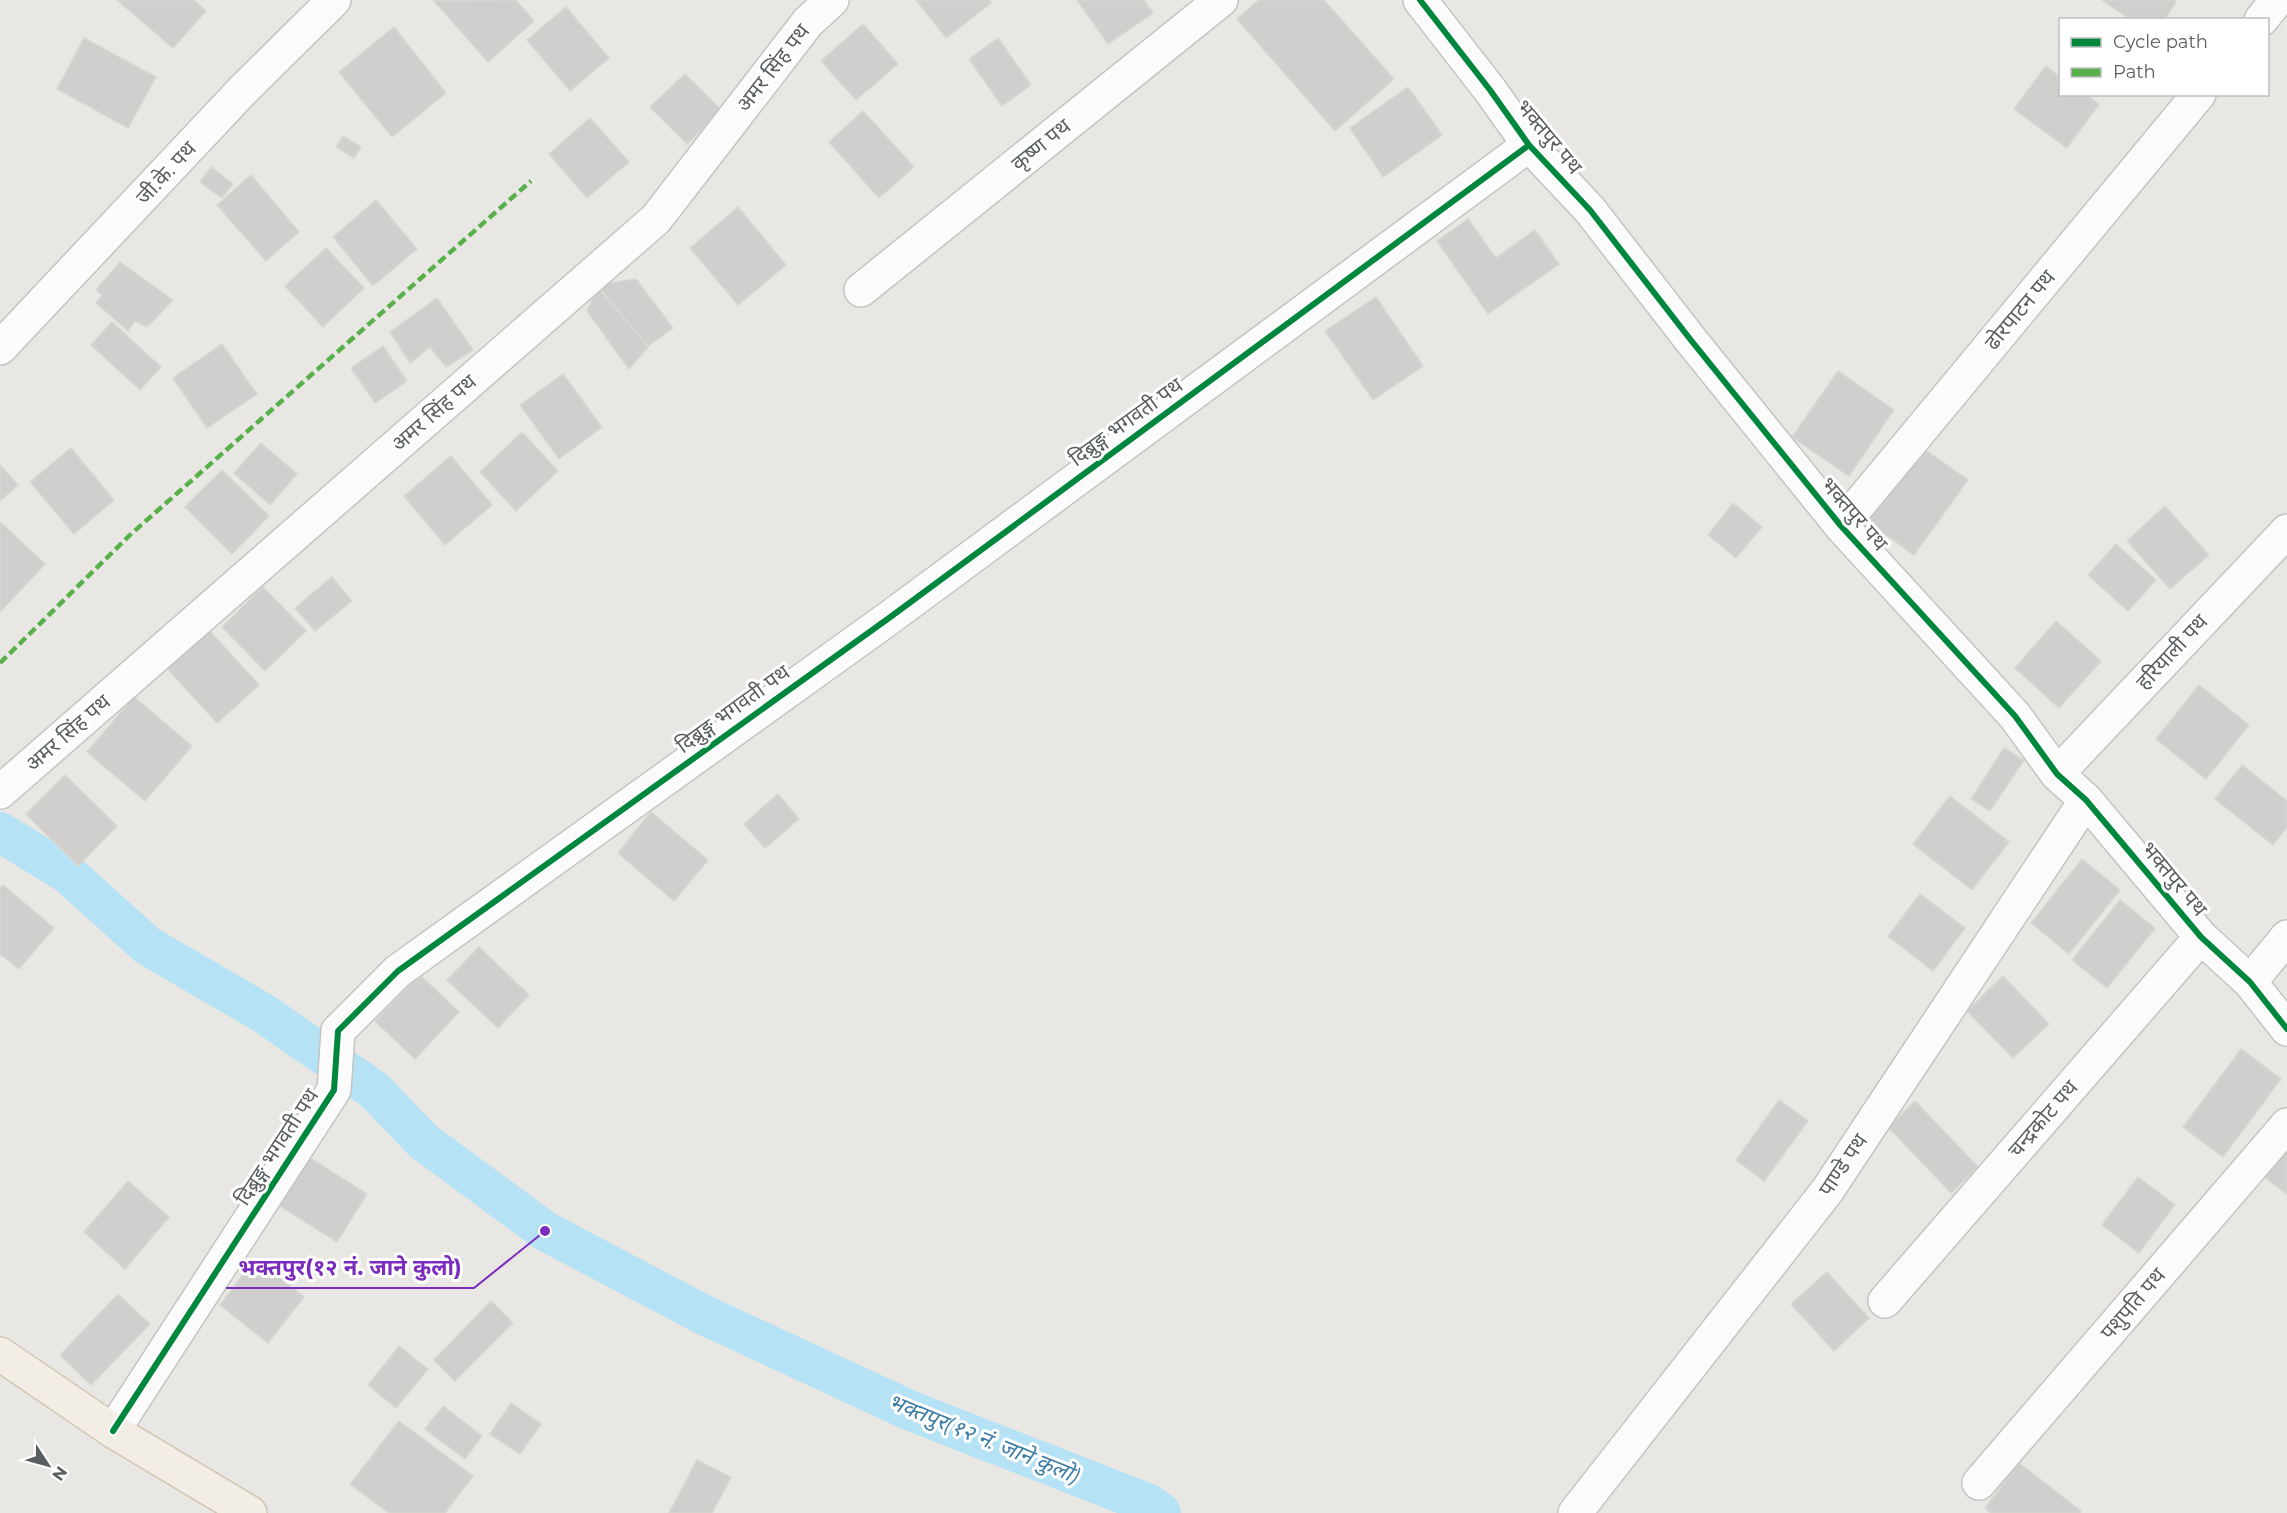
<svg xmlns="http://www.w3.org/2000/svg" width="2287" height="1513" font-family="Montserrat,'Noto Sans Devanagari',sans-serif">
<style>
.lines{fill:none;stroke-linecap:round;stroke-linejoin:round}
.canal{stroke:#b5e2f5;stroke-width:40}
.building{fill:#d1cfcd;stroke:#d8d6d2;stroke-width:1.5}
.minor-casing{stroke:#c4c4c3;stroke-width:36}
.major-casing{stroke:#d1c4b1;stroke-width:36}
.minor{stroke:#fcfbfb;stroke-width:33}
.major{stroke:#f2eee6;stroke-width:33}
.quiet{stroke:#58b04a;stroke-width:4.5;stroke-dasharray:9 4.5;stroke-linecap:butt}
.cycleway-casing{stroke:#fff;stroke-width:10}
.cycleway{stroke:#00873e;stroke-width:6}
.labels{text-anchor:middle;stroke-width:6;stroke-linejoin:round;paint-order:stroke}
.street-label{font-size:21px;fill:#595e61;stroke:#fff}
.water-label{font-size:22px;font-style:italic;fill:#3c7ca5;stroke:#fff}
.leader{fill:none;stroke:#7b2cbf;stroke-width:2}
.callout-dot{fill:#7b2cbf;stroke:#fff;stroke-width:2}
.callout-label{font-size:22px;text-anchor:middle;font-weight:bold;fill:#7b2cbf;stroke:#fff;stroke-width:6;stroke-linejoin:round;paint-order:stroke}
</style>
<rect width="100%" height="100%" fill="#e9e7e3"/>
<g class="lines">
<path class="canal" d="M 0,832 L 68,874 L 148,946 L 263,1013 L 374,1090 L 423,1141 L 545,1231 L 704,1315 L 911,1411 L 1149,1504 L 1161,1513"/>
</g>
<path class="building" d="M 117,0 L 194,0 L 206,11 L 173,48 Z
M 516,0 L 534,21 L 488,62 L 434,1 Z
M 916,0 L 989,0 L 991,3 L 946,38 Z
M 1077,0 L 1144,0 L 1153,13 L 1108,44 Z
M 1259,0 L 1324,0 L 1394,79 L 1335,131 L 1237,19 Z
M 2102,0 L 2174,0 L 2176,2 L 2164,20 L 2131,20 Z
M 566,7 L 609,58 L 570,91 L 527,40 Z
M 863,24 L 898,64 L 856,100 L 821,61 Z
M 394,27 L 446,93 L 392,137 L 339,72 Z
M 84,38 L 156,77 L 128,128 L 57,89 Z
M 998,38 L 1031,85 L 1002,106 L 969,59 Z
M 2046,66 L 2060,77 L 2060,94 L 2085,94 L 2099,104 L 2067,148 L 2014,109 Z
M 685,74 L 721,110 L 687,144 L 650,107 Z
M 1408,87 L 1442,135 L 1383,177 L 1350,128 Z
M 863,111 L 914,167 L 879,198 L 829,142 Z
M 590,118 L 629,162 L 587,198 L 549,154 Z
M 343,136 L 361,147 L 354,158 L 336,147 Z
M 211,167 L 233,184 L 222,198 L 200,182 Z
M 251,175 L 299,232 L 266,261 L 217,205 Z
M 376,200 L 417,249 L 373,286 L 333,237 Z
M 738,207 L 786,265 L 738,305 L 690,248 Z
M 1468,219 L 1496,258 L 1535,230 L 1559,264 L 1488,314 L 1437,241 Z
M 326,248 L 364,288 L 323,327 L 285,286 Z
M 120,262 L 173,300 L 147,327 L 135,321 L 128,331 L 96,303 L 102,295 L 96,290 Z
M 636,279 L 673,328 L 648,346 L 597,285 Z
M 598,288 L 648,347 L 629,369 L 587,311 Z
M 1376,297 L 1423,366 L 1373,400 L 1325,331 Z
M 437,298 L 473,350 L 446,367 L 430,347 L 410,363 L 390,332 Z
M 112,322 L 161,367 L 140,390 L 91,345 Z
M 222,344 L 257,394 L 207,428 L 173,378 Z
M 383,346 L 407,381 L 375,403 L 351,368 Z
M 1838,371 L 1894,410 L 1849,476 L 1792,437 Z
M 563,374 L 602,427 L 559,459 L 520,405 Z
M 522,432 L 558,471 L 516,511 L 480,472 Z
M 261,443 L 297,474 L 270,505 L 234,473 Z
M 1917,444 L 1968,480 L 1914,555 L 1863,518 Z
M 71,448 L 114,500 L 74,534 L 30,482 Z
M 451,456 L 492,505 L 445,545 L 404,496 Z
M 0,465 L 18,485 L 0,501 Z
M 222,470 L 269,516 L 232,554 L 185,507 Z
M 1733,503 L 1762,527 L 1736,558 L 1708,535 Z
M 2165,506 L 2209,555 L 2170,589 L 2127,541 Z
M 0,522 L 45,564 L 0,612 Z
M 2116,544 L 2156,580 L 2128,611 L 2088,575 Z
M 332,577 L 352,601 L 315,631 L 295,608 Z
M 263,587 L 306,631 L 265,671 L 222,627 Z
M 2056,621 L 2101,661 L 2059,708 L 2015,668 Z
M 208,629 L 259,685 L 217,723 L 166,667 Z
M 2199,685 L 2249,725 L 2206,779 L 2156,739 Z
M 134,697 L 192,746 L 145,801 L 87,752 Z
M 2004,748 L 2024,760 L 1990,811 L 1971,799 Z
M 2242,765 L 2287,801 L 2287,827 L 2273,845 L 2215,799 Z
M 65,775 L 117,826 L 78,866 L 26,814 Z
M 778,794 L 799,819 L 765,848 L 744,824 Z
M 1950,796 L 2009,842 L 1972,890 L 1913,844 Z
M 651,812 L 708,860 L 674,901 L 618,853 Z
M 2082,859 L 2120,890 L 2069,954 L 2031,923 Z
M 3,885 L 54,928 L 19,969 L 0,954 L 0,889 Z
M 1920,894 L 1965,928 L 1933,971 L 1888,936 Z
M 2120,900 L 2155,928 L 2107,988 L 2072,960 Z
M 479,947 L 529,995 L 498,1028 L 447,980 Z
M 420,975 L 459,1012 L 415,1059 L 375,1021 Z
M 2003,976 L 2049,1024 L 2013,1058 L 1967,1011 Z
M 2241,1049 L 2281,1079 L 2223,1157 L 2183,1127 Z
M 1779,1100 L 1808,1121 L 1764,1181 L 1736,1160 Z
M 1915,1101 L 1978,1167 L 1951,1193 L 1888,1127 Z
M 2287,1145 L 2287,1194 L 2263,1176 Z
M 307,1156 L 367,1194 L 337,1242 L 277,1204 Z
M 2138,1177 L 2175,1205 L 2139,1253 L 2102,1225 Z
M 128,1181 L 169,1217 L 125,1269 L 84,1232 Z
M 255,1259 L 304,1297 L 268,1343 L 220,1305 Z
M 1827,1272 L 1869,1318 L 1834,1351 L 1791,1304 Z
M 118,1294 L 150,1324 L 91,1385 L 60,1355 Z
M 491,1301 L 513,1323 L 455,1381 L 434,1360 Z
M 399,1346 L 428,1369 L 396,1408 L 368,1385 Z
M 511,1403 L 541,1424 L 520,1454 L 490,1434 Z
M 443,1406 L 482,1436 L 465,1459 L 425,1429 Z
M 399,1421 L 473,1476 L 445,1513 L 389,1513 L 350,1484 Z
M 697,1460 L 731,1477 L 712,1513 L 669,1513 Z
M 2019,1463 L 2081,1511 L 2080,1513 L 1991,1513 L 1985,1508 Z"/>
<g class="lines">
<defs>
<path id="minor" d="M 1420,0 L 1490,90 L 1529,145 L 1590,210 L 1690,339 L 1841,526 L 2015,716 L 2057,774 L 2086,800 L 2201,937 L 2250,982 L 2287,1029
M 2261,20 L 2277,0
M 861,290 L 1221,0
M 0,348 L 242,91 L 334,0
M 1841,526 L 2199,94
M 2057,774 L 2287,531
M 0,792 L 656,219 L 808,22 L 832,0
M 2250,982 L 2287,937
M 1885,1301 L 2201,937
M 113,1431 L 334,1090 L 338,1031 L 398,971 L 889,618 L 1529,145
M 1979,1483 L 2287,1125
M 1575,1513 L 1827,1191 L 2086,800"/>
<path id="major" d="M 0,1354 L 113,1431 L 250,1513"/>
</defs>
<use href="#minor" class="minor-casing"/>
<use href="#major" class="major-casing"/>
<use href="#minor" class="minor"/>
<use href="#major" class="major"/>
<path class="quiet" d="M 0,663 L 131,534 L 531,181"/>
<defs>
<path id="cycleway" d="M 1420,0 L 1490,90 L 1529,145 L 1590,210 L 1690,339 L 1841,526 L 2015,716 L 2057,774 L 2086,800 L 2201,937 L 2250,982 L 2287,1029
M 113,1431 L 334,1090 L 338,1031 L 398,971 L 889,618 L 1529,145"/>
</defs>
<use href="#cycleway" class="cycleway-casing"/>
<use href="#cycleway" class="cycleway"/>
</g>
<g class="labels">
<g class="street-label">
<text transform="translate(773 68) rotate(-52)" y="7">अमर सिंह पथ</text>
<text transform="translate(1549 137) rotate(50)" y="7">भक्तपुर पथ</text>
<text transform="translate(1041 145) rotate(-39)" y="7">कृष्ण पथ</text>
<text transform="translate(166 173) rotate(-47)" y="7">जी.के. पथ</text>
<text transform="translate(2020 310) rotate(-50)" y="7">ढोरपाटन पथ</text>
<text transform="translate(434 413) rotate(-41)" y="7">अमर सिंह पथ</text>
<text transform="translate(1126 422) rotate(-36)" y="7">दिब्रुङ्ग भगवती पथ</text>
<text transform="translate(1854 514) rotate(49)" y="7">भक्तपुर पथ</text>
<text transform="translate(2172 652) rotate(-47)" y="7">हरियाली पथ</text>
<text transform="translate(733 709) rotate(-36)" y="7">दिब्रुङ्ग भगवती पथ</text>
<text transform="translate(68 733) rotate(-41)" y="7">अमर सिंह पथ</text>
<text transform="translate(2174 879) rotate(50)" y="7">भक्तपुर पथ</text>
<text transform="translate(2043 1119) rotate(-49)" y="7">चन्द्रकोट पथ</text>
<text transform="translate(277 1147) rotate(-57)" y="7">दिब्रुङ्ग भगवती पथ</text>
<text transform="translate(1843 1165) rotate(-56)" y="7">पाण्डे पथ</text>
<text transform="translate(2133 1304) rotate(-49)" y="7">पशुपति पथ</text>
</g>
<g class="water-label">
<text transform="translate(984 1438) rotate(22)" y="8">भक्तपुर(१२ नं. जाने कुलो)</text>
</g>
</g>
<path class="leader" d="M545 1231L474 1288H226"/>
<circle class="callout-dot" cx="545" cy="1231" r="6"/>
<g class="callout-label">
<text x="350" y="1275">भक्तपुर(१२ नं. जाने कुलो)</text>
</g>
<rect x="2059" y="18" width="210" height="78" fill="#ffffff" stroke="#bdbfc0" stroke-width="1.5"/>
<rect x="2071" y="38" width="30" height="9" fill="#00873e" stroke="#bdbfc0" stroke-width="1.5"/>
<text x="2113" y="48" font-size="18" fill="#595e61">Cycle path</text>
<rect x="2071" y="68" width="30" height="9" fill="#58b04a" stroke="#bdbfc0" stroke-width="1.5"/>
<text x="2113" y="78" font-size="18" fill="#595e61">Path</text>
<g transform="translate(48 1465) rotate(126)" stroke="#ffffff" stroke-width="4.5" paint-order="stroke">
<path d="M0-4.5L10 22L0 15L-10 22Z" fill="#595e61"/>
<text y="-9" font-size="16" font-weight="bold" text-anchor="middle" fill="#595e61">N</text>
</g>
</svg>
